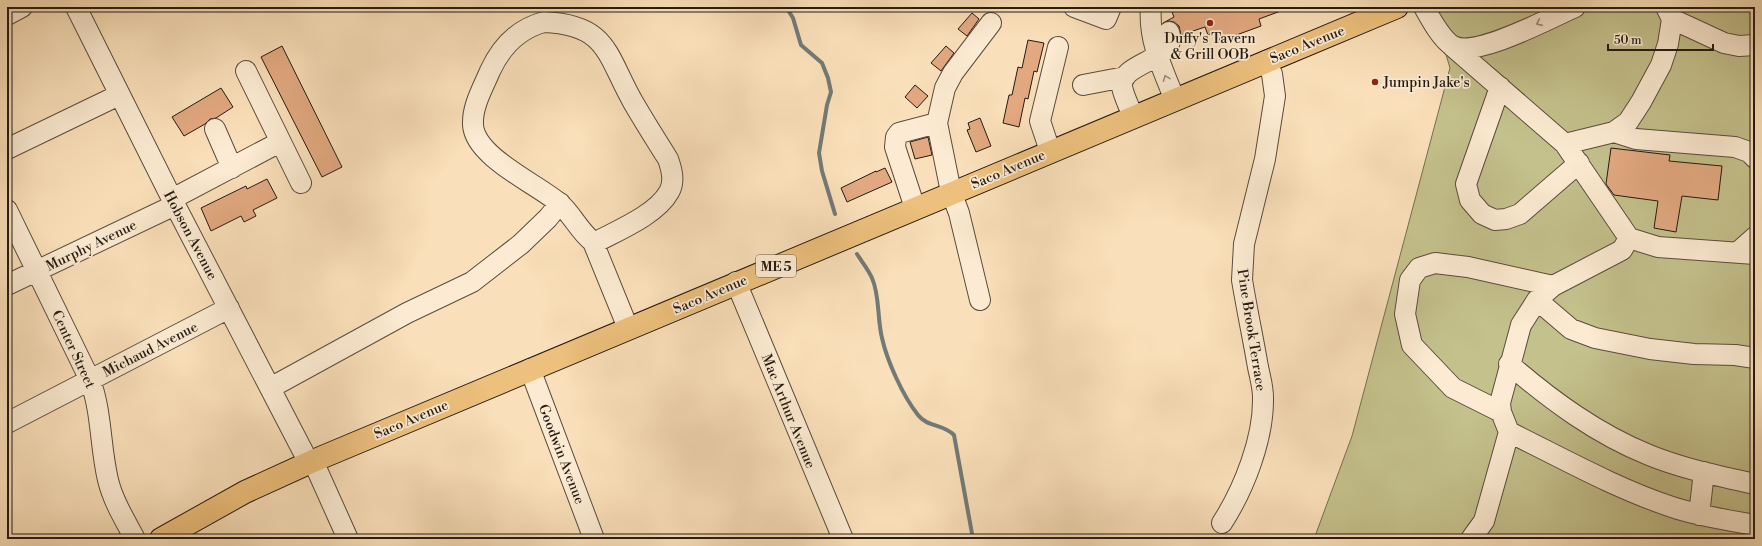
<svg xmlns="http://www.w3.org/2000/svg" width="1762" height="546" font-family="'Libre Bodoni',serif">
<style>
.green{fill:#c4c18c;stroke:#746e50}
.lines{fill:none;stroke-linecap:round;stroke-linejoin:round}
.stream{stroke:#727a78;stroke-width:4}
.building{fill:#e2a981;stroke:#251a13}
.minor-casing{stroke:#5a4c3d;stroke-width:22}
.major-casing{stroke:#251a13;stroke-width:24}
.minor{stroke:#fcebd2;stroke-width:20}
.major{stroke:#edc07d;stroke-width:22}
.oneway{stroke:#9b8d7c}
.poi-dot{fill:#8f2418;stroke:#fcebd2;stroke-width:1.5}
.labels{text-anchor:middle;stroke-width:3.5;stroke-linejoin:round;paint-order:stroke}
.shield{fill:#fcebd2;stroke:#66594c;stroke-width:1}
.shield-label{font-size:13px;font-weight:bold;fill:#251a13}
.poi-label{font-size:14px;fill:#251a13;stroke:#fcebd2}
.street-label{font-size:14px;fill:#251a13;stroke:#fcebd2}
</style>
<rect width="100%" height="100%" fill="#fae0ba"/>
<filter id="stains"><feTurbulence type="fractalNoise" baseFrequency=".005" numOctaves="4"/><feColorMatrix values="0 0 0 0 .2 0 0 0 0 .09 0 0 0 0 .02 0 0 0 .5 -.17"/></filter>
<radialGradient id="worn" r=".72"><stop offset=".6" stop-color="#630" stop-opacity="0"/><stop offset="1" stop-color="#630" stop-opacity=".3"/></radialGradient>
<path class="green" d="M 1432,7 L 1755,7 L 1755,539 L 1314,539 L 1352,436 L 1450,68 Z"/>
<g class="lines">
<path class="stream" d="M 786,7 L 793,18 L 801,45 L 822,63 L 828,78 L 831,92 L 827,105 L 819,153 L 822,171 L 835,214
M 857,254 C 862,262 868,269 872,278 C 880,296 877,318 882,338 C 887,361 903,396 918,415 C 927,427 943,424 954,435 L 973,539"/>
</g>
<path class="building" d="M 1170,7 L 1288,7 L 1289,8 L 1259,19 L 1261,26 L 1220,41 L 1216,31 L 1208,35 L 1205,27 L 1181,35 L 1179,26 L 1174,22 L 1169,21 L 1163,23 L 1174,17 Z
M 972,13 L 979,19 L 967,36 L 958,29 Z
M 1028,40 L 1044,43 L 1037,72 L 1034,71 L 1028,99 L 1025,98 L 1019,127 L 1003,123 L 1009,95 L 1012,95 L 1018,67 L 1022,68 Z
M 282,46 L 342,167 L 322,177 L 261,57 Z
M 946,46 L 954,53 L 941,71 L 931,63 Z
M 915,85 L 928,96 L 917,108 L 905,97 Z
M 221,88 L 233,107 L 216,118 L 210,119 L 205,124 L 184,136 L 172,117 Z
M 980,118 L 991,146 L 976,152 L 967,130 L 970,129 L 968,123 Z
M 928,137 L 932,155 L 915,159 L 910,142 Z
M 1611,148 L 1670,155 L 1669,161 L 1722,166 L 1718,200 L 1682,196 L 1676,232 L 1654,228 L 1658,201 L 1614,195 L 1606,184 Z
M 885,168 L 892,182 L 847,202 L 841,188 L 876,171 L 876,172 Z
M 267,179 L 277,198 L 253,210 L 256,216 L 244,222 L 241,216 L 211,231 L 201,208 L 246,186 L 247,189 Z"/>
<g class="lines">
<defs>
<path id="minor" d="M 76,7 L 175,205 L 309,463
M 1074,7 L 1106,19 L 1111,7
M 1151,7 C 1148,40 1163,70 1175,100
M 1424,7 C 1430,18 1442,40 1453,46 C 1476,58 1550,18 1575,7
M 7,15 L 22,7
M 1672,19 L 1724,43 L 1739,46 L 1755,45
M 544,22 C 608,25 606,54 633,102 C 644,121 656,140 668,159 C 672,170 675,182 669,192 C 657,214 619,230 598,241 L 593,242 C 579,231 572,214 559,203 C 537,184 475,157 473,125 C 472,106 483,88 490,71 C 501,47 518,29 544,22 Z
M 1452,46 L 1565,144 L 1614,132 L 1628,122 L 1641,102 L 1661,65 L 1668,44 L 1672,19 L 1666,7
M 246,71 L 301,183
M 1083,85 L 1125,77
M 1500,87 L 1466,184 L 1470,200 L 1482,214 L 1495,220 L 1506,219 L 1520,214 L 1579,163
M 1133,117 C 1130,108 1124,97 1122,87 C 1119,62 1179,61 1169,32
M 937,123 L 951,192 L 959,213 L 980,300
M 215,129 L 232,168
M 1614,132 L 1636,139 L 1735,147 L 1749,152 L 1755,158
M 7,149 L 119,95
M 1050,151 L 1040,121 L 1058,47
M 172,199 L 280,142
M 915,208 L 895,147 L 896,137 L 899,133 L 937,123 L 945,88 L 953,73 L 991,23
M 7,210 L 90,380 C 102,412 100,447 108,480 C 113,501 125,520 135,539
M 1629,238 L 1658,247 L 1755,254
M 593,242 L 628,328
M 1738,252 L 1755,237
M 736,282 L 843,539
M 7,285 L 175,205
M 1537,300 L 1571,329 L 1595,338 L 1650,349 L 1694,354 L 1735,355 L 1755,358
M 1509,364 C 1552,401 1597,434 1649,455 C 1683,469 1720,476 1755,484
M 530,369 L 594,539
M 270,388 L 407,313 L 472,282 L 521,244 L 548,218 L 560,203
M 1501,412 L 1453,388 L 1412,345 L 1405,314 L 1410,280 L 1419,268 L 1435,263 L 1468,267 L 1553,286
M 7,423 L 229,308
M 1509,432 C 1562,458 1615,488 1672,507 C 1699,516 1727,520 1755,525
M 313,461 L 348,539
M 1699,515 L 1704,472
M 1222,523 C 1244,489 1264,438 1263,397 C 1263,387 1260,377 1258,367 C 1253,338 1247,310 1242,280 L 1244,244 L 1265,159 L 1275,96 L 1272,74 L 1266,61
M 1471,539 L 1484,521 L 1509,432 L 1501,412 L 1500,403 L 1521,325 L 1537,300 L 1553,286 L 1622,250 L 1629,238 L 1565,144"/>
<path id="major" d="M 161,539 L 245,492 L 313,461 L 1397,7"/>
</defs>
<use href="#minor" class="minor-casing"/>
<use href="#major" class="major-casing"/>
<use href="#minor" class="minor"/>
<use href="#major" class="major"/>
</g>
<defs><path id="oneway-chevron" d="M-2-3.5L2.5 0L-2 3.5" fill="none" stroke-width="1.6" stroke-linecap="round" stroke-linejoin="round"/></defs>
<g class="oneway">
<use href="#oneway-chevron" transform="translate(1539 23) rotate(156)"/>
<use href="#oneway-chevron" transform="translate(1166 78) rotate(-111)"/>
</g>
<g class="poi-dot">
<circle cx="1210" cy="23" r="4"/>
<circle cx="1375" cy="82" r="4"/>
</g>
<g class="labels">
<rect class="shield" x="756" y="255" width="40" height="22" rx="3"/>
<g class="shield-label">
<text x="776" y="271">ME 5</text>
</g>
<g class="poi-label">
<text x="1210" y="43">Duffy's Tavern<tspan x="1210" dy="16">&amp; Grill OOB</tspan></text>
<text x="1383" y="87" text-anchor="start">Jumpin Jake's</text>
</g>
<g class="street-label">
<text transform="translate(1307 44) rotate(-22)" y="5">Saco Avenue</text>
<text transform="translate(1008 169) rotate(-23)" y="5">Saco Avenue</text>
<text transform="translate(191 235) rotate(62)" y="5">Hobson Avenue</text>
<text transform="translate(91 245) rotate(-26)" y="5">Murphy Avenue</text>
<text transform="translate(710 294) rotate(-23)" y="5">Saco Avenue</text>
<text transform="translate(1252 330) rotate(81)" y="5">Pine Brook Terrace</text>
<text transform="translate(74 349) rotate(65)" y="5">Center Street</text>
<text transform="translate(150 349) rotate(-27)" y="5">Michaud Avenue</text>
<text transform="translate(789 411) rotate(68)" y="5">Mac Arthur Avenue</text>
<text transform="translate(411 419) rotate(-23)" y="5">Saco Avenue</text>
<text transform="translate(562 454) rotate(69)" y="5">Goodwin Avenue</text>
</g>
</g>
<rect width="1762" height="546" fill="none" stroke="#fae0ba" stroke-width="24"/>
<rect x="8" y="8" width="1746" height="530" fill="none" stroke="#251a13" stroke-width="2"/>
<rect x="12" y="12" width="1738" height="522" fill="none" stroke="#251a13"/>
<path d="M1608 44v6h105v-6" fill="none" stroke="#251a13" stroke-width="2"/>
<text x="1614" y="44" font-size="12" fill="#251a13" stroke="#fcebd2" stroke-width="3" paint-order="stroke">50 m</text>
<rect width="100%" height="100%" filter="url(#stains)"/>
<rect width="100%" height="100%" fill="url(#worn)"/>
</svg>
